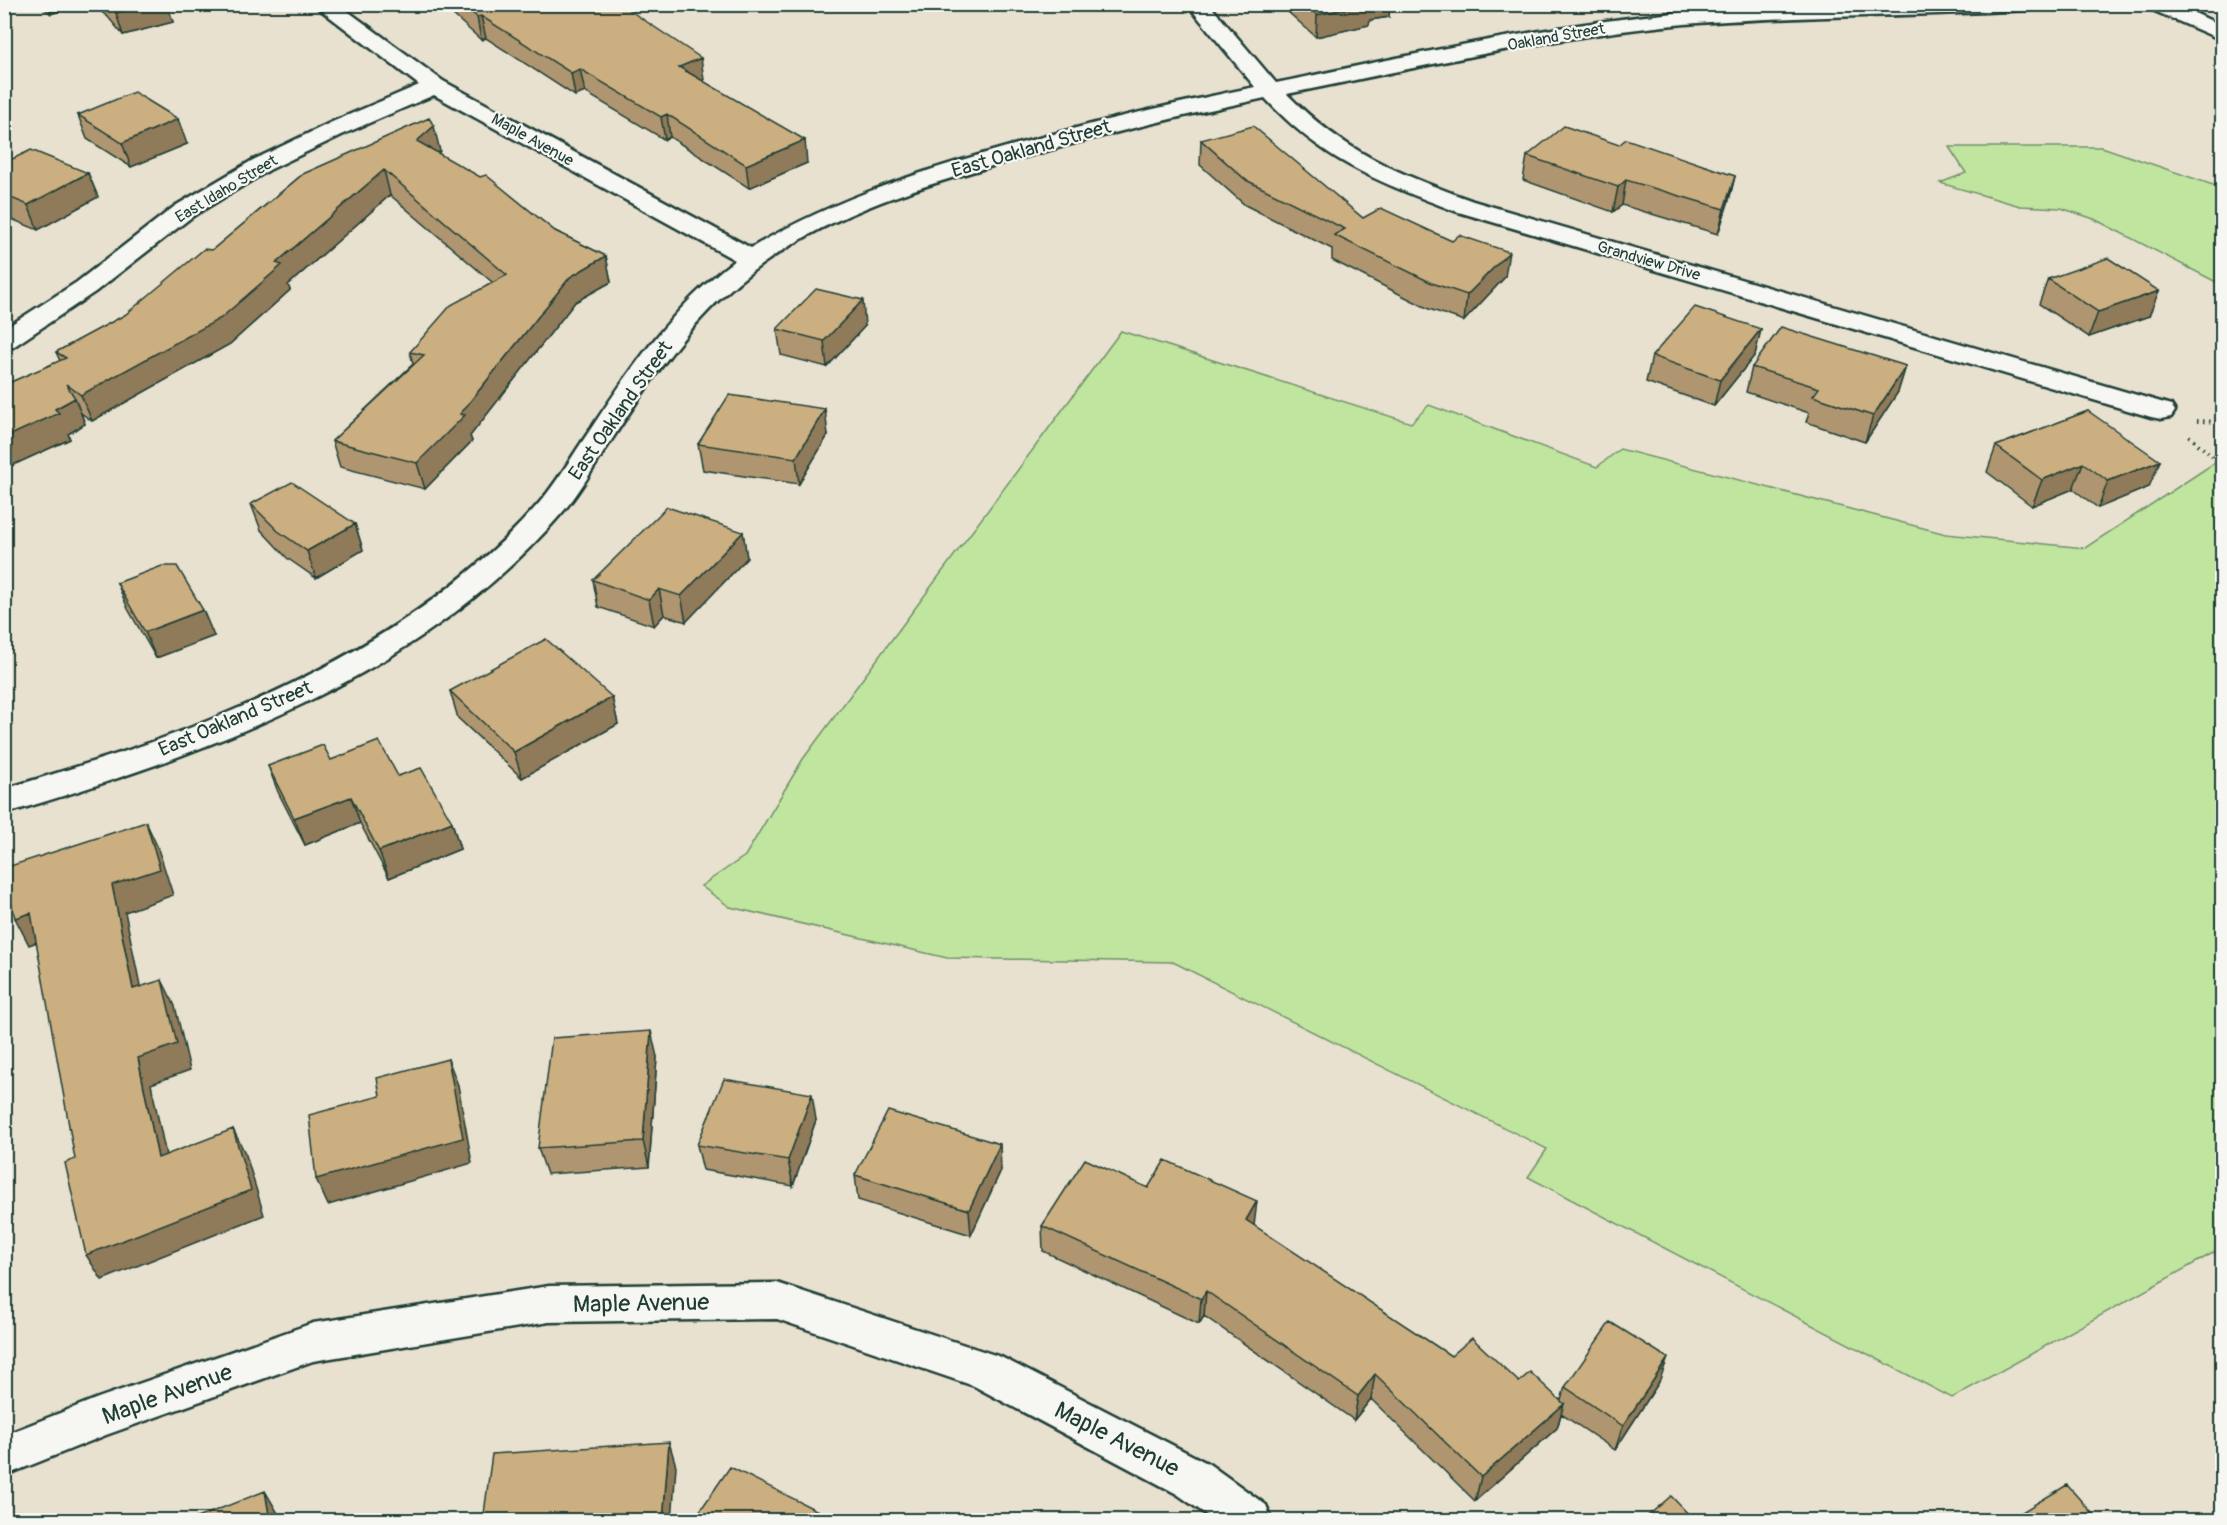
<svg xmlns="http://www.w3.org/2000/svg" width="2227" height="1525" font-family="Pangolin,sans-serif">
<style>
.green{fill:#c0e59f;stroke:#70916a;stroke-width:1.5}
.lines{fill:none;stroke-linecap:round;stroke-linejoin:round}
.street-casing{stroke:#1f3d34;stroke-width:5}
.path{stroke:#1f3d34;stroke-width:4;stroke-dasharray:1.5 4.5;stroke-linecap:butt}
.street{fill:#f6f6f2;fill-rule:evenodd}
.wall{fill:#af966f;stroke:#1f3d34;stroke-width:1.5}
.shaded-wall{fill:#8f7a5a;stroke:#1f3d34;stroke-width:1.5}
.building{fill:#ccaf81;stroke:#1f3d34;stroke-width:1.5}
.labels{text-anchor:middle;stroke-width:4.5;stroke-linejoin:round;paint-order:stroke}
.far-street-label{font-size:16px;fill:#1f3d34;stroke:#f6f6f2}
.street-label{font-size:20px;fill:#1f3d34;stroke:#f6f6f2}
.near-street-label{font-size:24px;fill:#1f3d34;stroke:#f6f6f2}
</style>
<rect width="100%" height="100%" fill="#e9e1d0"/>
<filter id="ink" filterUnits="userSpaceOnUse"><feTurbulence type="fractalNoise" baseFrequency=".0167" numOctaves="2"/><feDisplacementMap in="SourceGraphic" scale="12" xChannelSelector="R" yChannelSelector="G"/><feConvolveMatrix kernelMatrix="1 2 1 2 8 2 1 2 1" color-interpolation-filters="sRGB"/></filter>
<g filter="url(#ink)">
<path class="green" d="M 1949,147 L 2102,147 L 2222,188 L 2222,285 L 2094,219 L 2061,208 L 2020,206 L 1940,183 L 1966,173 Z
M 1121,331 L 1411,423 L 1429,405 L 1597,467 L 1620,449 L 1946,534 L 2085,548 L 2222,458 L 2222,1248 L 1952,1398 L 1528,1177 L 1547,1149 L 1173,962 L 947,958 L 730,907 L 701,886 L 745,856 L 803,759 Z"/>
<g class="lines">
<defs>
<path id="street" d="M 313,4 L 338,4 L 443,81 L 751,248 C 835,198 927,169 1021,143 C 1098,121 1176,103 1255,87 L 1187,4 L 1209,4 L 1276,83 C 1410,55 1546,25 1683,12 C 1800,1 1919,4 2036,4 L 2034,9 L 2026,10 C 1913,17 1798,15 1685,24 C 1551,36 1418,68 1287,94 C 1346,154 1396,172 1473,201 L 2171,405 L 2175,411 L 2171,417 L 2161,419 L 2151,417 L 1455,211 C 1377,181 1324,162 1265,98 C 1179,116 1094,137 1010,161 C 924,185 834,212 761,265 C 697,310 653,376 611,441 C 594,466 580,493 560,515 C 419,678 205,754 4,814 L 4,789 C 64,771 124,753 182,731 C 313,681 446,610 540,502 C 558,481 572,456 588,433 C 630,370 673,306 735,260 L 434,95 L 348,132 L 269,170 L 193,216 L 95,292 L 13,347 L 4,349 L 4,329 L 77,282 L 175,206 L 253,160 L 332,122 L 419,85 Z
M 2148,4 L 2176,4 L 2222,26 L 2222,40 L 2150,9 Z
M 777,1283 L 1001,1357 L 1209,1464 L 1266,1505 L 1272,1520 L 1214,1520 L 1177,1494 L 974,1386 L 777,1319 L 549,1322 L 313,1361 L 106,1435 L 4,1476 L 4,1435 L 98,1398 L 313,1323 L 549,1286 Z"/>
</defs>
<use href="#street" class="street-casing"/>
<path class="path" d="M 2197,421 L 2222,422
M 2189,436 L 2222,465"/>
<use href="#street" class="street"/>
</g>
<path class="wall" d="M 39,4 L 79,4 L 51,14 Z
M 91,4 L 167,4 L 173,22 L 123,35 L 108,17 Z
M 441,4 L 616,4 L 704,80 L 702,81 L 807,163 L 749,188 L 670,137 L 665,140 L 585,92 L 575,96 L 486,38 L 481,40 Z
M 1279,4 L 1390,4 L 1389,17 L 1370,20 L 1369,25 L 1316,37 Z
M 78,115 L 187,144 L 131,167 L 87,139 Z
M 1201,140 L 1363,218 L 1505,277 L 1464,321 L 1429,309 L 1332,260 L 1332,249 L 1245,205 L 1200,165 Z
M 1619,145 L 1735,176 L 1729,200 L 1718,234 L 1622,205 L 1613,212 L 1523,180 L 1527,156 Z
M 440,151 L 438,153 L 555,231 L 606,256 L 611,282 L 575,302 L 470,436 L 472,441 L 425,489 L 340,467 L 332,441 L 413,364 L 410,352 L 492,282 L 390,195 L 288,285 L 290,290 L 230,344 L 92,421 L 81,413 L 85,424 L 68,434 L 70,439 L 11,466 L 4,461 L 4,385 L 60,361 L 56,352 L 125,315 L 212,250 L 303,174 Z
M 4,163 L 88,173 L 98,197 L 38,230 L 4,216 Z
M 2048,279 L 2149,316 L 2089,337 L 2039,304 Z
M 865,326 L 827,367 L 781,355 L 777,329 Z
M 1761,329 L 1755,355 L 1714,406 L 1646,382 L 1652,356 Z
M 1906,366 L 1898,392 L 1865,442 L 1806,422 L 1809,413 L 1746,392 L 1752,367 Z
M 2088,411 L 2149,487 L 2098,508 L 2073,489 L 2032,506 L 1987,472 L 1996,446 Z
M 828,435 L 799,484 L 703,470 L 698,444 Z
M 251,504 L 355,524 L 363,550 L 316,578 L 287,558 L 261,530 Z
M 743,532 L 747,558 L 686,622 L 664,615 L 654,626 L 598,607 L 593,580 Z
M 117,583 L 214,636 L 156,658 L 128,609 Z
M 450,691 L 612,697 L 618,724 L 522,778 L 458,718 Z
M 331,760 L 398,776 L 452,822 L 460,849 L 389,878 L 360,823 L 305,845 L 278,792 L 268,766 Z
M 657,1057 L 649,1167 L 547,1174 L 538,1148 Z
M 816,1120 L 793,1186 L 703,1170 L 697,1145 Z
M 1001,1170 L 971,1235 L 858,1200 L 855,1175 Z
M 1148,1188 L 1254,1226 L 1451,1356 L 1519,1382 L 1561,1400 L 1565,1387 L 1659,1382 L 1615,1450 L 1561,1414 L 1557,1428 L 1475,1501 L 1371,1399 L 1354,1420 L 1204,1316 L 1199,1324 L 1043,1251 L 1042,1226 Z"/>
<path class="shaded-wall" d="M 48,4 L 79,4 L 51,14 Z
M 146,4 L 167,4 L 173,22 L 123,35 L 116,13 Z
M 1365,4 L 1390,4 L 1389,17 L 1370,20 L 1369,25 L 1316,37 L 1317,15 Z
M 481,16 L 486,38 L 481,40 L 477,17 Z
M 701,58 L 704,80 L 682,90 L 679,67 Z
M 580,69 L 585,92 L 575,96 L 571,73 Z
M 667,114 L 670,137 L 665,140 L 661,117 Z
M 178,119 L 187,144 L 131,167 L 122,143 Z
M 434,126 L 440,151 L 424,165 L 417,141 Z
M 805,140 L 807,163 L 749,188 L 746,165 Z
M 384,170 L 390,195 L 288,285 L 290,290 L 230,344 L 92,421 L 81,395 L 276,263 Z
M 88,173 L 98,197 L 38,230 L 28,205 Z
M 1735,176 L 1729,200 L 1718,234 L 1724,209 Z
M 1626,180 L 1622,205 L 1613,212 L 1618,187 Z
M 1509,252 L 1505,277 L 1464,321 L 1467,295 Z
M 4,253 L 9,264 L 4,267 Z
M 606,256 L 611,282 L 575,302 L 470,436 L 472,441 L 425,489 L 417,463 L 460,414 L 570,277 Z
M 2159,291 L 2149,316 L 2089,337 L 2098,312 Z
M 863,300 L 865,326 L 827,367 L 824,341 Z
M 1761,329 L 1755,355 L 1714,406 L 1720,380 Z
M 1906,366 L 1898,392 L 1865,442 L 1873,416 Z
M 75,398 L 85,424 L 68,434 L 70,439 L 11,466 L 4,453 L 4,438 Z
M 825,409 L 828,435 L 799,484 L 796,458 Z
M 2160,461 L 2149,487 L 2098,508 L 2108,481 Z
M 2083,463 L 2073,489 L 2032,506 L 2042,480 Z
M 355,524 L 363,550 L 316,578 L 307,551 Z
M 743,532 L 747,558 L 686,622 L 681,596 Z
M 659,589 L 664,615 L 654,626 L 649,600 Z
M 203,610 L 214,636 L 156,658 L 145,632 Z
M 612,697 L 618,724 L 522,778 L 514,752 Z
M 351,797 L 360,823 L 305,845 L 294,818 Z
M 146,822 L 158,848 L 173,895 L 125,912 L 146,1015 L 133,989 L 112,885 Z
M 452,822 L 460,849 L 389,878 L 379,851 Z
M 31,913 L 45,939 L 29,945 L 15,918 Z
M 162,980 L 175,1006 L 190,1070 L 151,1084 L 172,1184 L 158,1158 L 138,1058 Z
M 651,1031 L 657,1057 L 649,1167 L 643,1141 Z
M 448,1059 L 458,1085 L 472,1163 L 328,1205 L 316,1179 Z
M 812,1094 L 816,1120 L 793,1186 L 788,1160 Z
M 233,1129 L 246,1155 L 264,1215 L 102,1280 L 86,1255 Z
M 1000,1144 L 1001,1170 L 971,1235 L 969,1210 Z
M 1257,1201 L 1254,1226 L 1246,1220 Z
M 1206,1291 L 1204,1316 L 1199,1324 L 1201,1299 Z
M 1668,1358 L 1659,1382 L 1615,1450 L 1623,1426 Z
M 1375,1374 L 1371,1399 L 1354,1420 L 1358,1396 Z
M 1564,1404 L 1557,1428 L 1475,1501 L 1481,1477 Z
M 669,1442 L 676,1466 L 672,1521 L 663,1521 Z
M 265,1491 L 279,1515 L 280,1521 L 270,1521 Z"/>
<path class="building" d="M 109,4 L 146,4 L 116,13 Z
M 462,4 L 616,4 L 617,5 L 620,4 L 701,58 L 679,67 L 805,140 L 746,165 L 667,114 L 661,117 L 580,69 L 571,73 L 481,16 L 477,17 Z
M 1305,4 L 1365,4 L 1317,15 Z
M 134,92 L 178,119 L 122,143 L 78,115 Z
M 429,118 L 434,126 L 417,141 L 480,177 L 486,175 L 555,231 L 606,256 L 570,277 L 460,414 L 465,415 L 417,463 L 332,441 L 424,355 L 410,352 L 451,305 L 507,275 L 384,170 L 276,263 L 282,265 L 221,318 L 81,395 L 66,384 L 75,398 L 55,409 L 59,413 L 4,438 L 4,385 L 66,358 L 56,352 L 125,315 L 204,249 L 212,250 L 303,174 Z
M 1253,126 L 1363,218 L 1381,208 L 1452,241 L 1459,235 L 1509,252 L 1467,295 L 1432,283 L 1334,235 L 1345,229 L 1246,180 L 1201,140 Z
M 1564,126 L 1619,145 L 1626,139 L 1735,176 L 1724,209 L 1626,180 L 1618,187 L 1527,156 Z
M 31,150 L 88,173 L 28,205 L 4,195 L 4,163 Z
M 2108,258 L 2159,291 L 2098,312 L 2048,279 Z
M 816,289 L 863,300 L 824,341 L 777,329 Z
M 1695,307 L 1761,329 L 1720,380 L 1652,356 Z
M 1781,327 L 1906,366 L 1873,416 L 1813,396 L 1819,388 L 1752,367 Z
M 729,395 L 825,409 L 796,458 L 698,444 Z
M 2088,411 L 2160,461 L 2108,481 L 2083,463 L 2042,480 L 1996,446 Z
M 292,482 L 355,524 L 307,551 L 278,531 L 251,504 Z
M 667,507 L 743,532 L 681,596 L 659,589 L 649,600 L 593,580 Z
M 162,566 L 177,566 L 203,610 L 145,632 L 117,583 Z
M 546,639 L 612,697 L 514,752 L 450,691 Z
M 379,741 L 398,776 L 421,768 L 452,822 L 379,851 L 351,797 L 294,818 L 268,766 L 323,745 L 331,760 Z
M 146,822 L 160,869 L 112,885 L 133,989 L 162,980 L 177,1044 L 138,1058 L 158,1158 L 233,1129 L 251,1190 L 86,1255 L 65,1163 L 75,1159 L 31,913 L 15,918 L 4,873 L 4,868 Z
M 651,1031 L 643,1141 L 538,1148 L 552,1038 Z
M 448,1059 L 463,1138 L 316,1179 L 309,1115 L 380,1096 L 377,1078 Z
M 724,1079 L 812,1094 L 788,1160 L 697,1145 Z
M 888,1111 L 1000,1144 L 969,1210 L 855,1175 Z
M 1085,1159 L 1148,1188 L 1165,1160 L 1257,1201 L 1246,1220 L 1451,1356 L 1472,1338 L 1519,1382 L 1530,1372 L 1564,1404 L 1481,1477 L 1375,1374 L 1358,1396 L 1206,1291 L 1201,1299 L 1042,1226 Z
M 1610,1322 L 1668,1358 L 1623,1426 L 1565,1387 Z
M 669,1442 L 663,1521 L 483,1521 L 492,1454 Z
M 730,1467 L 838,1521 L 693,1521 Z
M 2067,1485 L 2099,1521 L 2014,1521 L 2012,1518 Z
M 265,1491 L 270,1521 L 189,1521 Z
M 1671,1496 L 1695,1521 L 1642,1521 Z"/>
</g>
<g class="labels">
<g class="far-street-label">
<text transform="translate(1556 36) rotate(-10)" y="6">Oakland Street</text>
<text transform="translate(533 139) rotate(29)" y="6">Maple Avenue</text>
<text transform="translate(226 188) rotate(-31)" y="6">East Idaho Street</text>
<text transform="translate(1649 260) rotate(16)" y="6">Grandview Drive</text>
</g>
<g class="street-label">
<text transform="translate(1031 148) rotate(-16)" y="7">East Oakland Street</text>
<text transform="translate(620 410) rotate(-55)" y="7">East Oakland Street</text>
<text transform="translate(235 718) rotate(-23)" y="7">East Oakland Street</text>
</g>
<g class="near-street-label">
<text transform="translate(641 1303) rotate(-1)" y="8">Maple Avenue</text>
<text transform="translate(167 1394) rotate(-20)" y="8">Maple Avenue</text>
<text transform="translate(1117 1439) rotate(27)" y="8">Maple Avenue</text>
</g>
</g>
<rect width="2227" height="1525" fill="none" stroke="#f6f6f2" stroke-width="24"/>
<rect x="12" y="12" width="2203" height="1501" fill="none" stroke="#1f3d34" stroke-width="2" filter="url(#ink)"/>
</svg>
